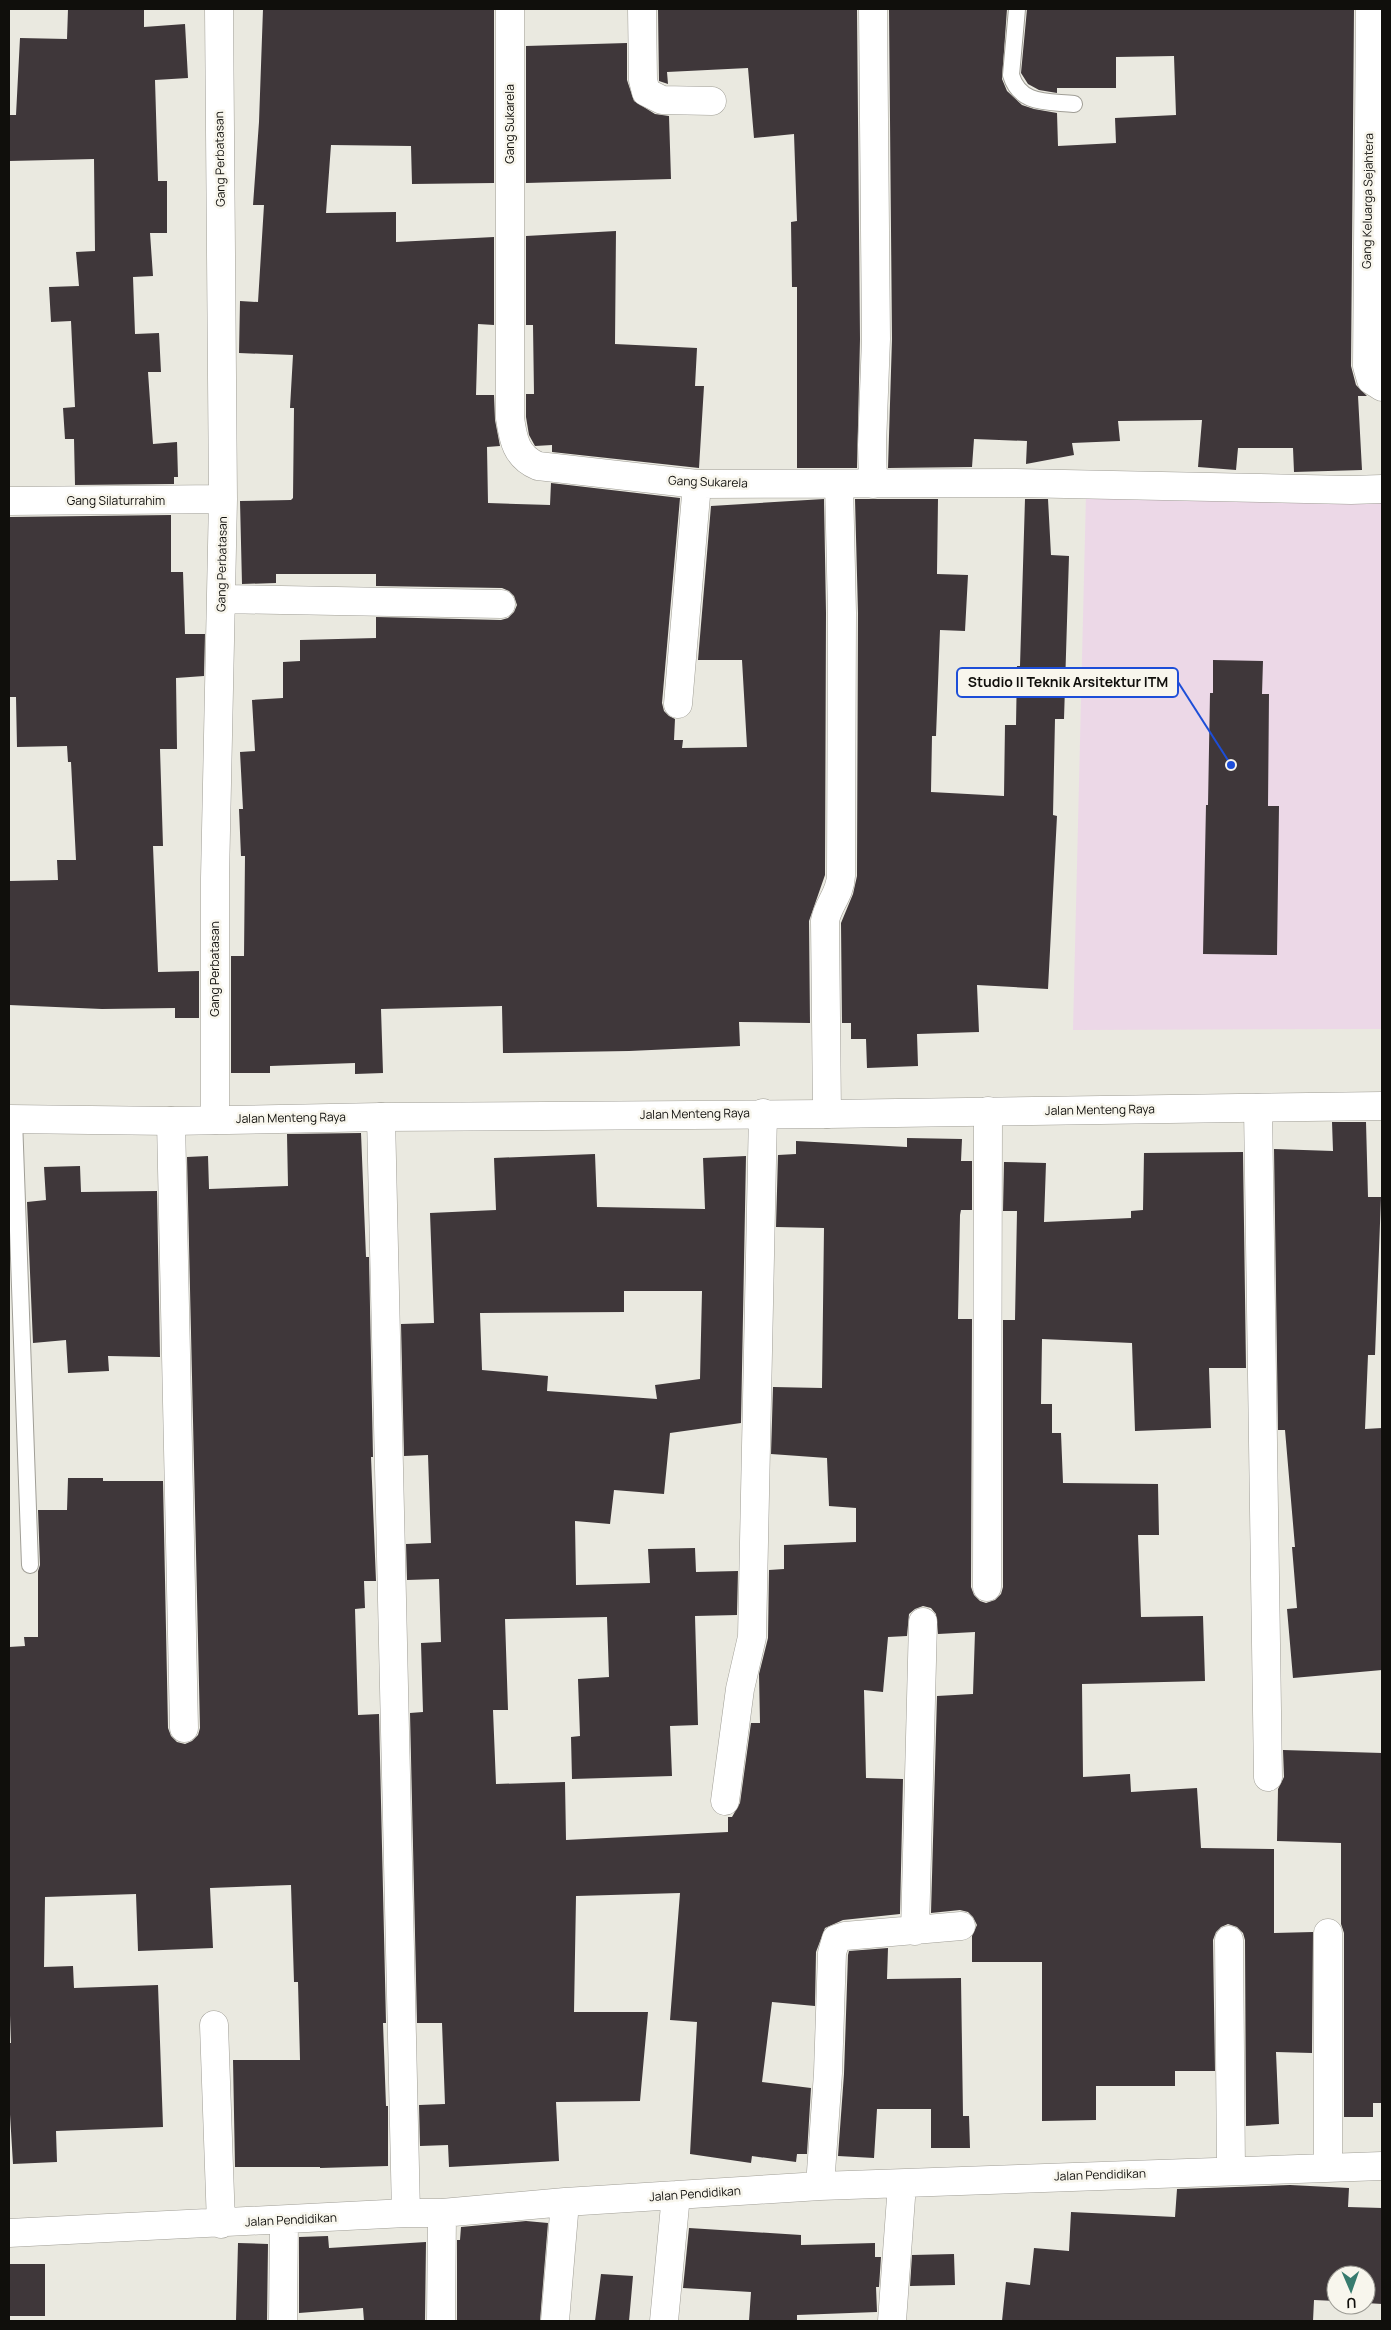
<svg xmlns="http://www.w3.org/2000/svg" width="1391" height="2330" font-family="Manrope,sans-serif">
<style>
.education{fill:#ecd8e7}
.building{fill:#3f373a;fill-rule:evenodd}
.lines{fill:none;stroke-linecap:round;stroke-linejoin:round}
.service-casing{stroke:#a09e96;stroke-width:18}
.minor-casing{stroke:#a09e96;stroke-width:29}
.tertiary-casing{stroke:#a09e96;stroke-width:29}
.service{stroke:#fff;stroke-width:16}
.minor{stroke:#fff;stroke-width:28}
.tertiary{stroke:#fff;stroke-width:28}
.labels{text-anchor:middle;stroke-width:5;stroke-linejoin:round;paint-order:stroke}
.street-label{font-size:12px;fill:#100f0c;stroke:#f8f6ed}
.leader{fill:none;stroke:#1d4ed8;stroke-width:2}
.callout-dot{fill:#1d4ed8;stroke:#f8f6ed;stroke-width:2}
.callout{fill:#f8f6ed;stroke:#1d4ed8;stroke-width:2}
.callout-label{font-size:14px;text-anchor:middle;font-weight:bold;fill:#100f0c}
</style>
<rect width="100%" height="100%" fill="#eae9e0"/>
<path class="education" d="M 1086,494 L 1382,500 L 1382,1029 L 1073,1030 Z"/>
<path class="building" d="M 68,9 L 144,9 L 144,27 L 185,24 L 188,78 L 155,80 L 158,181 L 167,181 L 167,233 L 150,233 L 153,276 L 133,277 L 135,334 L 159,333 L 161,372 L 148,372 L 153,444 L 177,442 L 178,477 L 174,477 L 174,484 L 75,485 L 74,439 L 65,439 L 63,408 L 75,407 L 71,321 L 51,322 L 49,287 L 79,286 L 76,252 L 95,251 L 94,159 L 9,161 L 9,115 L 16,115 L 20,38 L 67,39 Z
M 263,9 L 494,9 L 494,183 L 412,184 L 411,146 L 331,145 L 326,213 L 396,212 L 396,242 L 494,237 L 494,325 L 478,324 L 476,395 L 494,395 L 495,420 L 500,446 L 487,447 L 488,503 L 550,505 L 551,483 L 680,498 L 662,703 L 664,711 L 669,716 L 675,719 L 674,740 L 683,740 L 682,748 L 747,747 L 742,660 L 698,660 L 711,506 L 824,499 L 826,613 L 825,875 L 809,921 L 810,1023 L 739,1022 L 740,1046 L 629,1051 L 503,1053 L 502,1006 L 381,1009 L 383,1073 L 355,1074 L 355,1063 L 270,1066 L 270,1073 L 231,1073 L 231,956 L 244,956 L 245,856 L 241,856 L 239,809 L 243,809 L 240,752 L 255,751 L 252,700 L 283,698 L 283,662 L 300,661 L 300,640 L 376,638 L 376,617 L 501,620 L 508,618 L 514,612 L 517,605 L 514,596 L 509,591 L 502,588 L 376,586 L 376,574 L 276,574 L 276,583 L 242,584 L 240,501 L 291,500 L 293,498 L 294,408 L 290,408 L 293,355 L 239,353 L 240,301 L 258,302 L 264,205 L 253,205 L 259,122 Z
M 658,9 L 857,9 L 860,339 L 857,468 L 797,468 L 797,287 L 792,287 L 791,222 L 797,221 L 794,134 L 754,138 L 748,68 L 667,72 L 668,84 L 659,81 Z
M 889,9 L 1007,9 L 1002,79 L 1007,91 L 1022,105 L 1034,109 L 1057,113 L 1058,146 L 1116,143 L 1115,118 L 1176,115 L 1174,56 L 1116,57 L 1116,88 L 1057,88 L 1057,93 L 1039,90 L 1028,84 L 1021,73 L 1027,9 L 1354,9 L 1351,366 L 1356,385 L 1367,396 L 1358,396 L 1362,470 L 1294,472 L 1293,448 L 1238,448 L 1236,470 L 1198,467 L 1202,420 L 1118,421 L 1120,441 L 1072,443 L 1074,455 L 1026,464 L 1027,441 L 974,439 L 972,467 L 888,468 L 892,339 Z
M 627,43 L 627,80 L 634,101 L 655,114 L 669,116 L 671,179 L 526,183 L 526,46 Z
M 616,231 L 615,344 L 697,348 L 695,386 L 704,386 L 699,468 L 552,452 L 552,445 L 535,446 L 529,435 L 526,417 L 526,394 L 534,394 L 533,325 L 526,325 L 526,236 Z
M 855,499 L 938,499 L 937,574 L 968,575 L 965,631 L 940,630 L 936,736 L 932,736 L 931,792 L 1004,796 L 1005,725 L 1016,725 L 1017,666 L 1020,666 L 1025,499 L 1048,499 L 1051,555 L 1069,556 L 1064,719 L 1055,719 L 1053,815 L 1057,816 L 1048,989 L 977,985 L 979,1032 L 917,1034 L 918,1066 L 867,1068 L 866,1039 L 851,1039 L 851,1023 L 842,1023 L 841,923 L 853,894 L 857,876 L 858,613 Z
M 171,515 L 171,572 L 183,572 L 185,634 L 205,634 L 204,676 L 176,678 L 177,749 L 160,749 L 163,846 L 153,846 L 158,972 L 199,971 L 199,1018 L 175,1018 L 175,1008 L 102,1009 L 9,1005 L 9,881 L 58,880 L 57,860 L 76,860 L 71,762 L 68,762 L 67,746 L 17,747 L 16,697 L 9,697 L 9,517 Z
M 1213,660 L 1263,661 L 1262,694 L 1269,694 L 1268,806 L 1279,806 L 1277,955 L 1203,954 L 1206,805 L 1208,805 L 1210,693 L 1213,693 Z
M 1332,1122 L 1366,1122 L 1368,1197 L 1381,1197 L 1375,1355 L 1368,1355 L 1365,1429 L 1382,1428 L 1382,1670 L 1293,1678 L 1287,1609 L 1297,1608 L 1292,1547 L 1295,1547 L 1285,1430 L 1278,1430 L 1274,1149 L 1333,1151 Z
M 361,1133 L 366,1257 L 369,1257 L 373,1457 L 371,1457 L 376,1581 L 364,1581 L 365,1608 L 355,1609 L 358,1715 L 379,1714 L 386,2023 L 383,2023 L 386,2106 L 388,2106 L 388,2166 L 320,2168 L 320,2167 L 235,2167 L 233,2060 L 300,2060 L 298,1982 L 294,1982 L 291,1885 L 210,1888 L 213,1948 L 138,1951 L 136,1894 L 45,1897 L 44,1967 L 73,1966 L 74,1988 L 158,1985 L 163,2127 L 56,2131 L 57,2162 L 13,2164 L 9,2098 L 9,2043 L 11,2043 L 9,1988 L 9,1647 L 25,1646 L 24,1637 L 38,1637 L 38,1571 L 40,1565 L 38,1510 L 67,1510 L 68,1478 L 103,1478 L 103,1481 L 163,1481 L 168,1728 L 171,1736 L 177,1742 L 185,1744 L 192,1741 L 198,1735 L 200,1728 L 187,1157 L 208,1156 L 209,1189 L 288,1186 L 287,1134 Z
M 907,1138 L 962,1139 L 961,1161 L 972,1161 L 972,1210 L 961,1210 L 960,1215 L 958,1319 L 972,1319 L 971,1587 L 974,1595 L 980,1601 L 986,1603 L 995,1600 L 1001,1594 L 1003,1587 L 1003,1320 L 1015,1320 L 1017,1211 L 1003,1211 L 1004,1162 L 1046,1163 L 1044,1222 L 1131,1218 L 1131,1211 L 1143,1210 L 1144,1153 L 1243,1152 L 1246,1368 L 1209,1368 L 1211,1428 L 1135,1431 L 1132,1343 L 1042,1339 L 1041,1404 L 1052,1404 L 1052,1433 L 1061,1433 L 1063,1483 L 1158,1484 L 1159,1535 L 1138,1535 L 1141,1617 L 1203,1616 L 1205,1681 L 1082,1684 L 1083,1777 L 1130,1774 L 1131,1792 L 1197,1788 L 1201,1848 L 1274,1849 L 1274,1933 L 1313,1932 L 1312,2053 L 1276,2052 L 1279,2124 L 1246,2126 L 1245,1940 L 1243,1933 L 1237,1927 L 1228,1924 L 1221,1927 L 1216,1932 L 1213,1940 L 1215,2071 L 1175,2071 L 1175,2086 L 1096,2086 L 1096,2120 L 1042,2121 L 1042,1962 L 972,1962 L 972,1936 L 977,1925 L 973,1917 L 968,1912 L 960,1910 L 931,1913 L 937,1696 L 973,1694 L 975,1632 L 938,1634 L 936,1614 L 931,1608 L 923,1606 L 915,1609 L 909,1614 L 907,1636 L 888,1637 L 883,1692 L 864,1690 L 866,1778 L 903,1779 L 900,1914 L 843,1920 L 825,1928 L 816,1952 L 815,2006 L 772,2002 L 762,2082 L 811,2088 L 807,2154 L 797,2154 L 796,2162 L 752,2156 L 751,2163 L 690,2154 L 697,2022 L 670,2020 L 680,1893 L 576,1896 L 574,2012 L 648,2012 L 640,2101 L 556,2102 L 559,2161 L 449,2167 L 448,2145 L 420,2146 L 419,2105 L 445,2104 L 442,2023 L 417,2023 L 410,1713 L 423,1712 L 421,1643 L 441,1642 L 439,1579 L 407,1580 L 406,1544 L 431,1543 L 428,1455 L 404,1456 L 401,1324 L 434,1323 L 430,1213 L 496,1210 L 494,1158 L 595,1154 L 597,1207 L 705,1209 L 703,1158 L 746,1156 L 741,1423 L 670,1433 L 664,1494 L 614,1490 L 610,1524 L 575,1521 L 576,1585 L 650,1583 L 648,1549 L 695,1548 L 696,1572 L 738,1571 L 737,1615 L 695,1616 L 698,1725 L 670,1726 L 672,1776 L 572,1779 L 571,1737 L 580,1736 L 578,1679 L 609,1677 L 607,1617 L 505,1619 L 508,1710 L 493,1710 L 496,1784 L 565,1782 L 566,1840 L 728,1832 L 728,1817 L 732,1817 L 740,1803 L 751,1723 L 760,1723 L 759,1674 L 768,1638 L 769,1570 L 784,1569 L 784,1545 L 856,1542 L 856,1508 L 829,1506 L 827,1458 L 771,1454 L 773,1387 L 822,1388 L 824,1228 L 776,1227 L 778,1155 L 796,1154 L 796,1141 L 907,1147 ZM 624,1291 L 702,1291 L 700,1379 L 655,1385 L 657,1399 L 547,1391 L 548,1376 L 482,1370 L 480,1313 L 624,1312 Z
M 80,1166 L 81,1192 L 157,1191 L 160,1357 L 108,1356 L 109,1371 L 68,1373 L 66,1340 L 33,1343 L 27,1202 L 46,1200 L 44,1167 Z
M 1283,1750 L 1382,1753 L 1382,2103 L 1373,2103 L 1373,2117 L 1344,2117 L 1344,1933 L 1341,1924 L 1341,1843 L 1277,1841 L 1278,1789 L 1284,1777 Z
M 888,1948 L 887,1979 L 961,1978 L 963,2116 L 969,2116 L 970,2148 L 931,2148 L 931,2109 L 877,2109 L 874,2158 L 838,2156 L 844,2074 L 848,1955 L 849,1951 Z
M 1290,2185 L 1349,2188 L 1348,2207 L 1382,2208 L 1382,2304 L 1366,2303 L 1366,2275 L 1336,2275 L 1336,2301 L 1314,2300 L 1313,2321 L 1002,2321 L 1006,2282 L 1030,2285 L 1034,2248 L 1069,2251 L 1071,2212 L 1175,2217 L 1177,2189 Z
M 526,2221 L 548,2223 L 540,2321 L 457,2321 L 457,2240 L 460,2240 L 461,2227 Z
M 689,2228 L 801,2235 L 801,2245 L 875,2243 L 875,2257 L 881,2257 L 879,2287 L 876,2287 L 877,2312 L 797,2315 L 797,2321 L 749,2321 L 751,2292 L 683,2288 Z
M 328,2236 L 329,2248 L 426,2242 L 425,2321 L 364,2321 L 363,2308 L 299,2313 L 299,2237 Z
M 238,2243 L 268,2244 L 267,2321 L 236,2321 Z
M 954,2254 L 955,2285 L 910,2286 L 912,2255 Z
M 9,2264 L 45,2264 L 45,2316 L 9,2316 Z
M 601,2274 L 633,2276 L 629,2321 L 595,2321 Z"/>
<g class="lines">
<defs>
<path id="service" d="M 1017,9 L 1011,75 C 1020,105 1047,101 1074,104
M 14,1119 L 30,1565"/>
<path id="minor" d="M 510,9 L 510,418 C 513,439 516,457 538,466 L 697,484 L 1015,483 L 1351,490 L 1382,489
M 642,9 L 643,80 L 646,92 L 662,100 L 712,101
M 1370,9 L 1367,366 L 1371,380 L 1382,387
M 873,484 L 872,445 L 876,339 L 873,9
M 9,501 L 223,499
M 221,599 L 501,604
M 678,704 L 697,484
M 1258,1108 L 1268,1777
M 827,1114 L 825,921 C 828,904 840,895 841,876 L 842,613 L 839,484
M 381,1117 L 406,2213
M 215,1120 L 215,878 L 223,499 L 219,9
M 171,1121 L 184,1728
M 987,1587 L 988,1111
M 725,1801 L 740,1689 L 752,1637 L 763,1113
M 915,1931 L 923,1622
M 1328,1933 L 1328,2167
M 1229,1940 L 1231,2170
M 214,2025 L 221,2224
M 820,2186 L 828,2073 L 832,1953 L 836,1939 L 845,1936 L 961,1926
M 9,2233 L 406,2213 L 442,2213 L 565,2202 L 820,2186 L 1382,2166
M 283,2321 L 284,2220
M 441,2321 L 442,2213
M 555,2321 L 565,2202
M 664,2321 L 676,2195
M 892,2321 L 902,2184"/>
<path id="tertiary" d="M 9,1119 L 171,1121 L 381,1117 L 827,1114 L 1382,1106"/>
</defs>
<use href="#service" class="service-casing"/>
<use href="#minor" class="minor-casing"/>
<use href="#tertiary" class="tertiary-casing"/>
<use href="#service" class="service"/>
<use href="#minor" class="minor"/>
<use href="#tertiary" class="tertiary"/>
</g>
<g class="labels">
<g class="street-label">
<text transform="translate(510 124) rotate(-90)" y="4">Gang Sukarela</text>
<text transform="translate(220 159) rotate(-91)" y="4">Gang Perbatasan</text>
<text transform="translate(1368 201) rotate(-89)" y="4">Gang Keluarga Sejahtera</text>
<text transform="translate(708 482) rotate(2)" y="4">Gang Sukarela</text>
<text x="116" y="505">Gang Silaturrahim</text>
<text transform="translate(222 564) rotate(-89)" y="4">Gang Perbatasan</text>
<text transform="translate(215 969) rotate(-90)" y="4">Gang Perbatasan</text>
<text transform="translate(1100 1110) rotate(-1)" y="4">Jalan Menteng Raya</text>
<text transform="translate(695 1114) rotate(-1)" y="4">Jalan Menteng Raya</text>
<text transform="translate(291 1118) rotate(-1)" y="4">Jalan Menteng Raya</text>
<text transform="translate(1100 2175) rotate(-2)" y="4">Jalan Pendidikan</text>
<text transform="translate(695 2194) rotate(-4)" y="4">Jalan Pendidikan</text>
<text transform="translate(291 2220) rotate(-3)" y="4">Jalan Pendidikan</text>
</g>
</g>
<path class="leader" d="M1231 765L1178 682"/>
<circle class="callout-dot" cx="1231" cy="765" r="5"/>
<rect class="callout" x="957" y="668" width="221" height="29" rx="5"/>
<g class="callout-label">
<text x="1068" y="687">Studio II Teknik Arsitektur ITM</text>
</g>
<rect width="1391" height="2330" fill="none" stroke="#100f0c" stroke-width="20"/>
<g transform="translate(1351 2290) rotate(178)"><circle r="24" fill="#f8f6ed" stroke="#9b9a93"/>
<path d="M0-4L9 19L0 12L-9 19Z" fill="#377b6e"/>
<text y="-8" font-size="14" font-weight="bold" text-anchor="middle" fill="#100f0c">U</text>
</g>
</svg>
